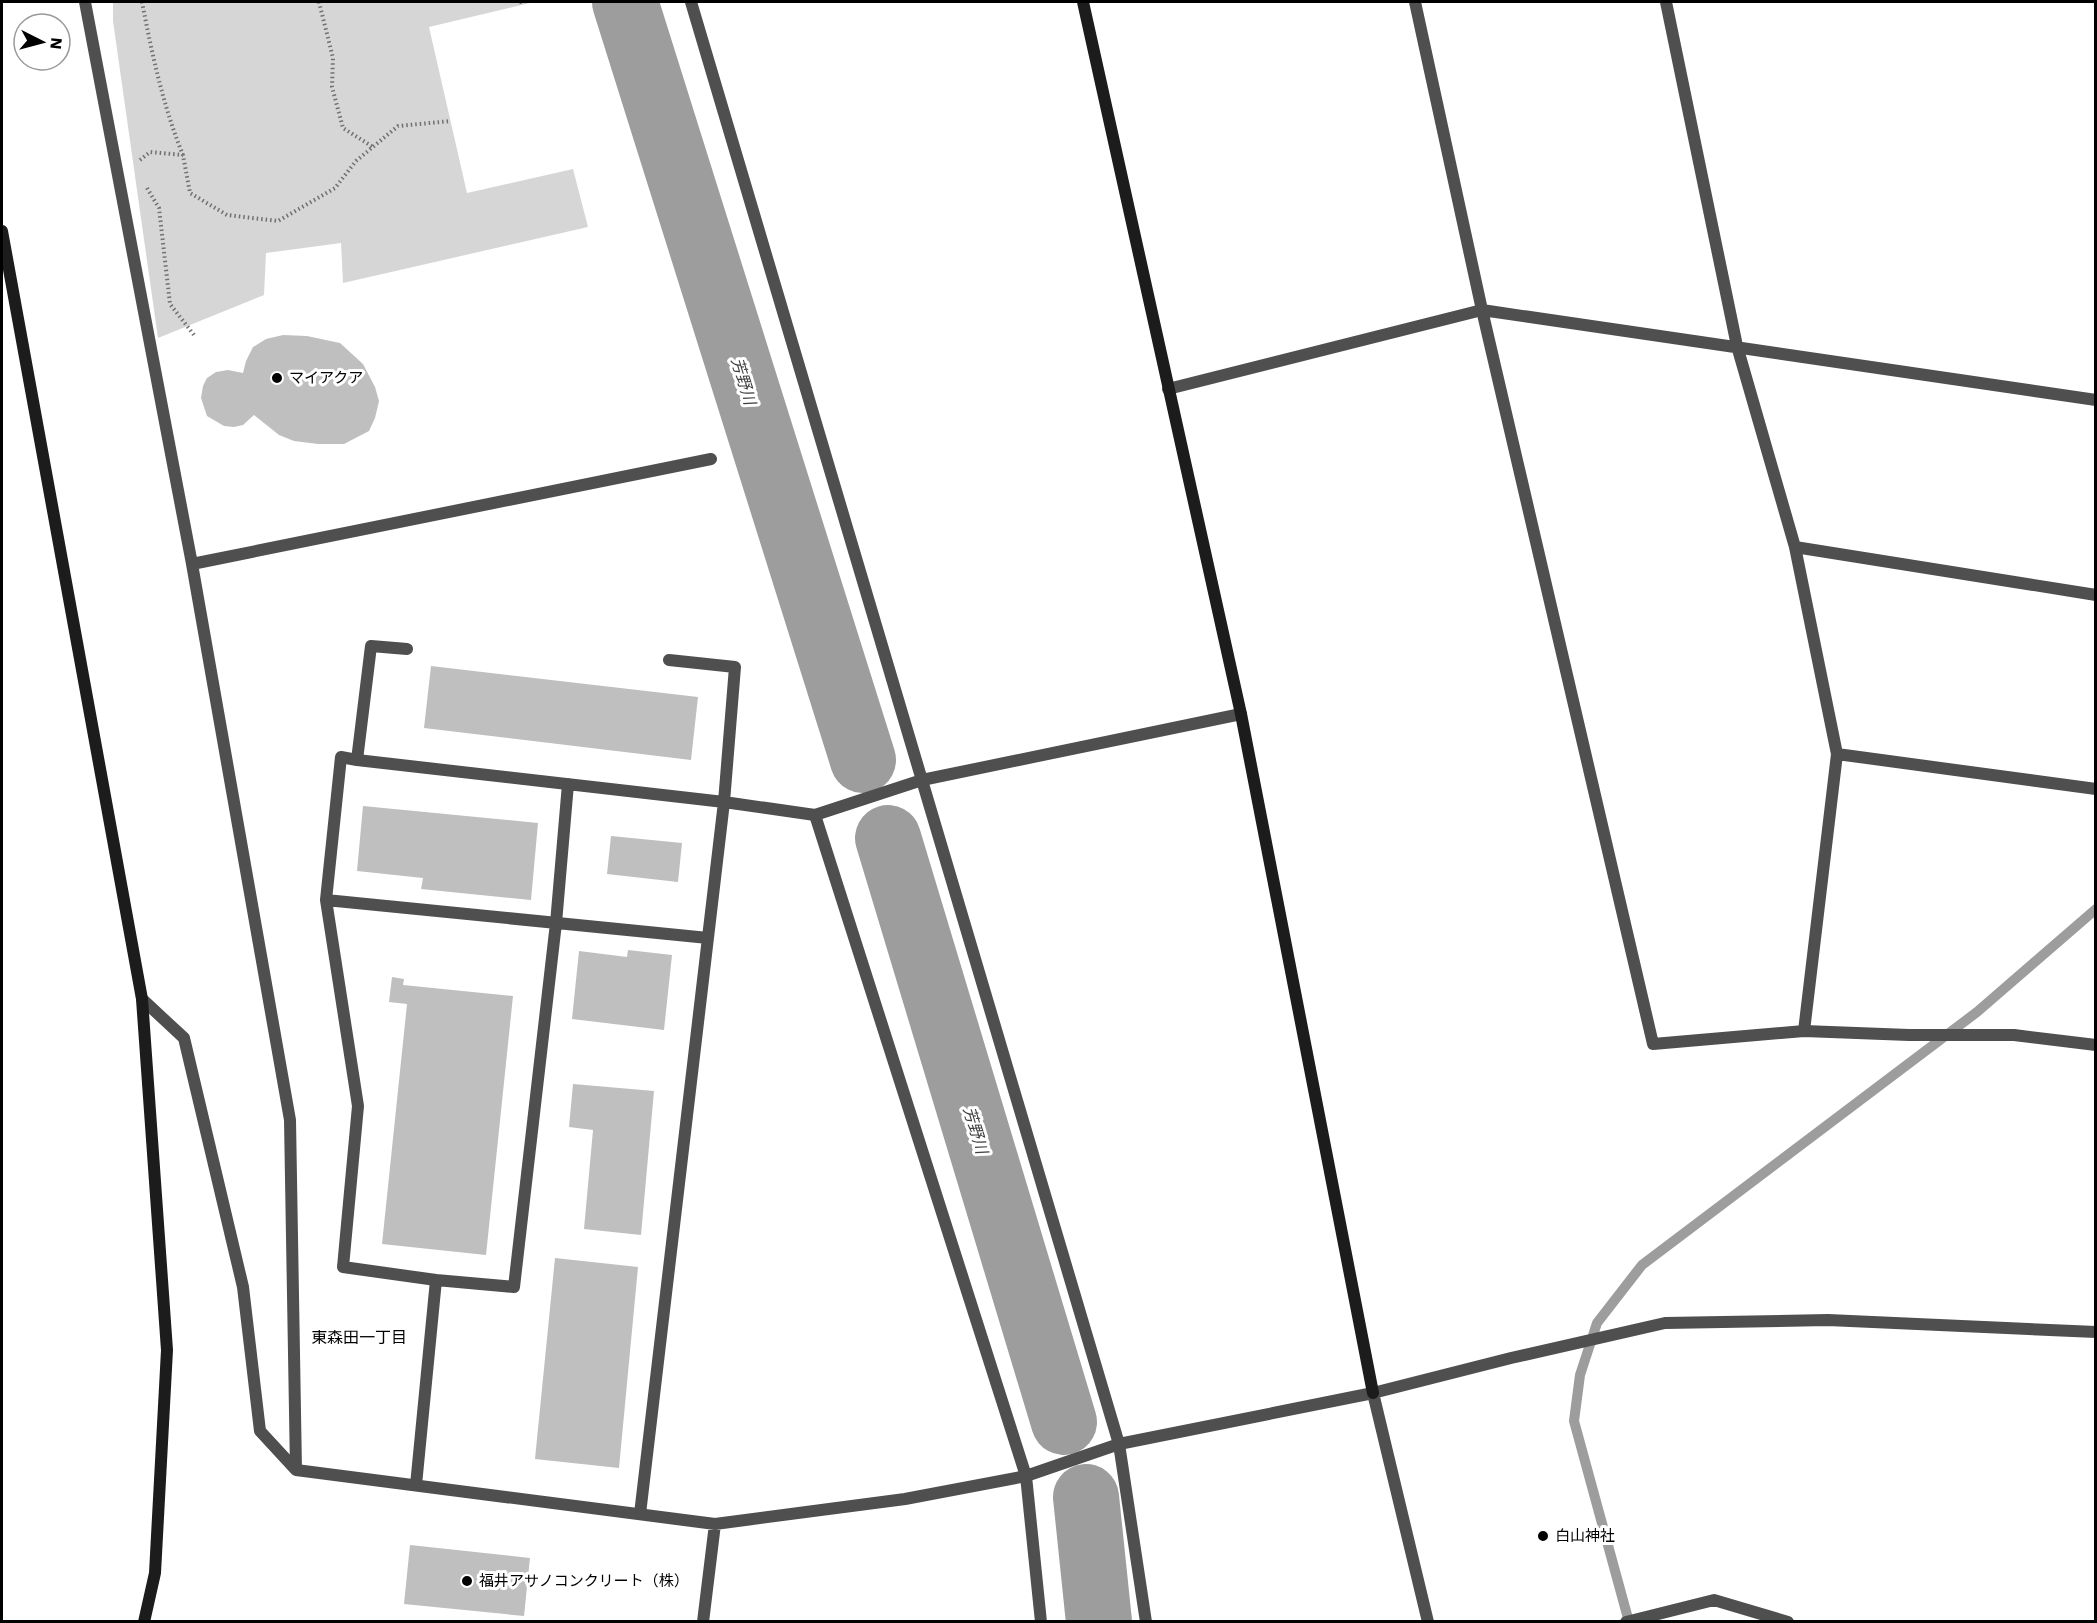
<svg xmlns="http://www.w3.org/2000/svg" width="2097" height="1623" font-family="'Work Sans','Noto Sans JP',sans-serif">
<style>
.green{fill:#d6d6d6}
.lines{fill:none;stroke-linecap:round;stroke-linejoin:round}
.stream{stroke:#9d9d9d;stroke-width:10}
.river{stroke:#9d9d9d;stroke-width:66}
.building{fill:#bfbfbf}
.path{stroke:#717171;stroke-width:4;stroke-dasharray:1.5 3;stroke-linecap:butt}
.lane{stroke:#4f4f4f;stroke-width:12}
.street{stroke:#4f4f4f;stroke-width:12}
.secondary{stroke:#1c1c1c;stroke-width:12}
.poi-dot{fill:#000;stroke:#fff;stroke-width:2}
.labels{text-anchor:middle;stroke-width:6;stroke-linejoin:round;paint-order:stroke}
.poi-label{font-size:15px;fill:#000;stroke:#fff;text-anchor:start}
.water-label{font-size:16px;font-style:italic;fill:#3e3e3e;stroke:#fff}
.neighbourhood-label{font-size:16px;fill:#000;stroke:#fff}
</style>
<rect width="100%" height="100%" fill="#fff"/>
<path class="green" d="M 113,2 L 534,2 L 429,27 L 467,193 L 573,169 L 588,227 L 343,283 L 341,243 L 266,253 L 264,295 L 158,338 L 113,21 Z"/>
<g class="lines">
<path class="stream" d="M 1629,1622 L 1574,1421 L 1580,1375 L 1597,1323 L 1642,1265 L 1977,1012 L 2096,909"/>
<path class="river" d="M 625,2 L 863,760
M 888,838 L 1064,1422
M 1086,1497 L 1099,1622"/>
</g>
<path class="building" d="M 283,335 L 307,336 L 340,343 L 363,364 L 375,387 L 379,401 L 375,418 L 369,431 L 344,444 L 318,444 L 294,441 L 279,435 L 254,415 L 243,425 L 234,427 L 224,426 L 207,416 L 201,398 L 203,386 L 207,378 L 216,372 L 228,370 L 243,373 L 246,361 L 253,347 L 266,339 Z
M 431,666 L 698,697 L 691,760 L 424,728 Z
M 363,806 L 538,823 L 531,900 L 421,889 L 423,878 L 357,871 Z
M 611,836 L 682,843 L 678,882 L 607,874 Z
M 628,950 L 672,955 L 664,1030 L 572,1019 L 579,951 L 627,957 Z
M 392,977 L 404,979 L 403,985 L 513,996 L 486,1255 L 382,1244 L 407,1004 L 389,1002 Z
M 573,1084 L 654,1091 L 641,1235 L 584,1229 L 593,1130 L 569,1127 Z
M 555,1258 L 638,1267 L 619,1468 L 535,1459 Z
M 410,1545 L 530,1558 L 524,1616 L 404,1604 Z"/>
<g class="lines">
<path class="path" d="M 142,2 C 152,54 163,106 183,155
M 319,2 L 333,58 L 332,87 L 343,128 L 373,147
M 521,2 L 522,4
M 140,160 L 150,152 L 183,155 L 190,193 L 227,215 L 278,221 L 335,188 L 356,161 L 398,126 L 451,121
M 147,188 L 159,208 L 170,304 L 194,335"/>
<path class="lane" d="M 407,649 L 371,646 L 357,760 L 724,802 L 735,667 L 669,660
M 357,760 L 341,757 L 326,900 L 708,938
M 326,900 L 358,1106 L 343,1267 L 436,1280
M 416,1485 L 436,1280 L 514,1287 L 556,923 L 568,784
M 640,1514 L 724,802 L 815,815"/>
<path class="street" d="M 85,2 L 192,564 L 711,459
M 691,2 L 1119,1444 L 1146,1622
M 1415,2 L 1482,310 L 1653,1044 L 1804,1031 L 1909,1035 L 2014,1035 L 2096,1045
M 1666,2 L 1737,346 L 1795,547 L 1837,754 L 1804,1031
M 1168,389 L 1482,310 L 2096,400
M 1795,547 L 2096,595
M 192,564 L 290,1120 L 296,1470
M 1837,754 L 2096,789
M 142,999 L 184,1038 L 243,1287 L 260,1431 L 296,1470 L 715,1524 L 905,1499 L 1026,1476 L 1119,1444 L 1373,1393 L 1511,1358 L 1665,1323 L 1828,1320 L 2096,1332
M 1373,1393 L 1428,1622
M 703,1622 L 715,1524
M 1041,1622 L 1026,1476 L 815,815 L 922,780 L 1241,714
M 1626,1622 L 1714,1600 L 1788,1622"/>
<path class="secondary" d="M 1083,2 L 1241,714 L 1373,1393
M 2,231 L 142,999 L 167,1350 L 155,1573 L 144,1622"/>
</g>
<g class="poi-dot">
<circle cx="277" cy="378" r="6"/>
<circle cx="1543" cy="1536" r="6"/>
<circle cx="467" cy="1581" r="6"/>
</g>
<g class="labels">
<g class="poi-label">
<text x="289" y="383">マイアクア</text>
<text x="1555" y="1541">白山神社</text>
<text x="479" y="1586">福井アサノコンクリート（株）</text>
</g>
<g class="water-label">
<text transform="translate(744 381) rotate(73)" y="6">芳野川</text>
<text transform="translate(976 1130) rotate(73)" y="6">芳野川</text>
</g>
<g class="neighbourhood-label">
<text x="359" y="1343">東森田一丁目</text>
</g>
</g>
<rect width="2097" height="1623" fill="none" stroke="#000000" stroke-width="6"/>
<g transform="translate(42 42) rotate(96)"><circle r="28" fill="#ffffff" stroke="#999999" stroke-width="1.5"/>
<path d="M0-4.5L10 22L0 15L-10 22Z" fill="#000000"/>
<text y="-9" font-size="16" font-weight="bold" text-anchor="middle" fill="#000000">N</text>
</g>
</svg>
